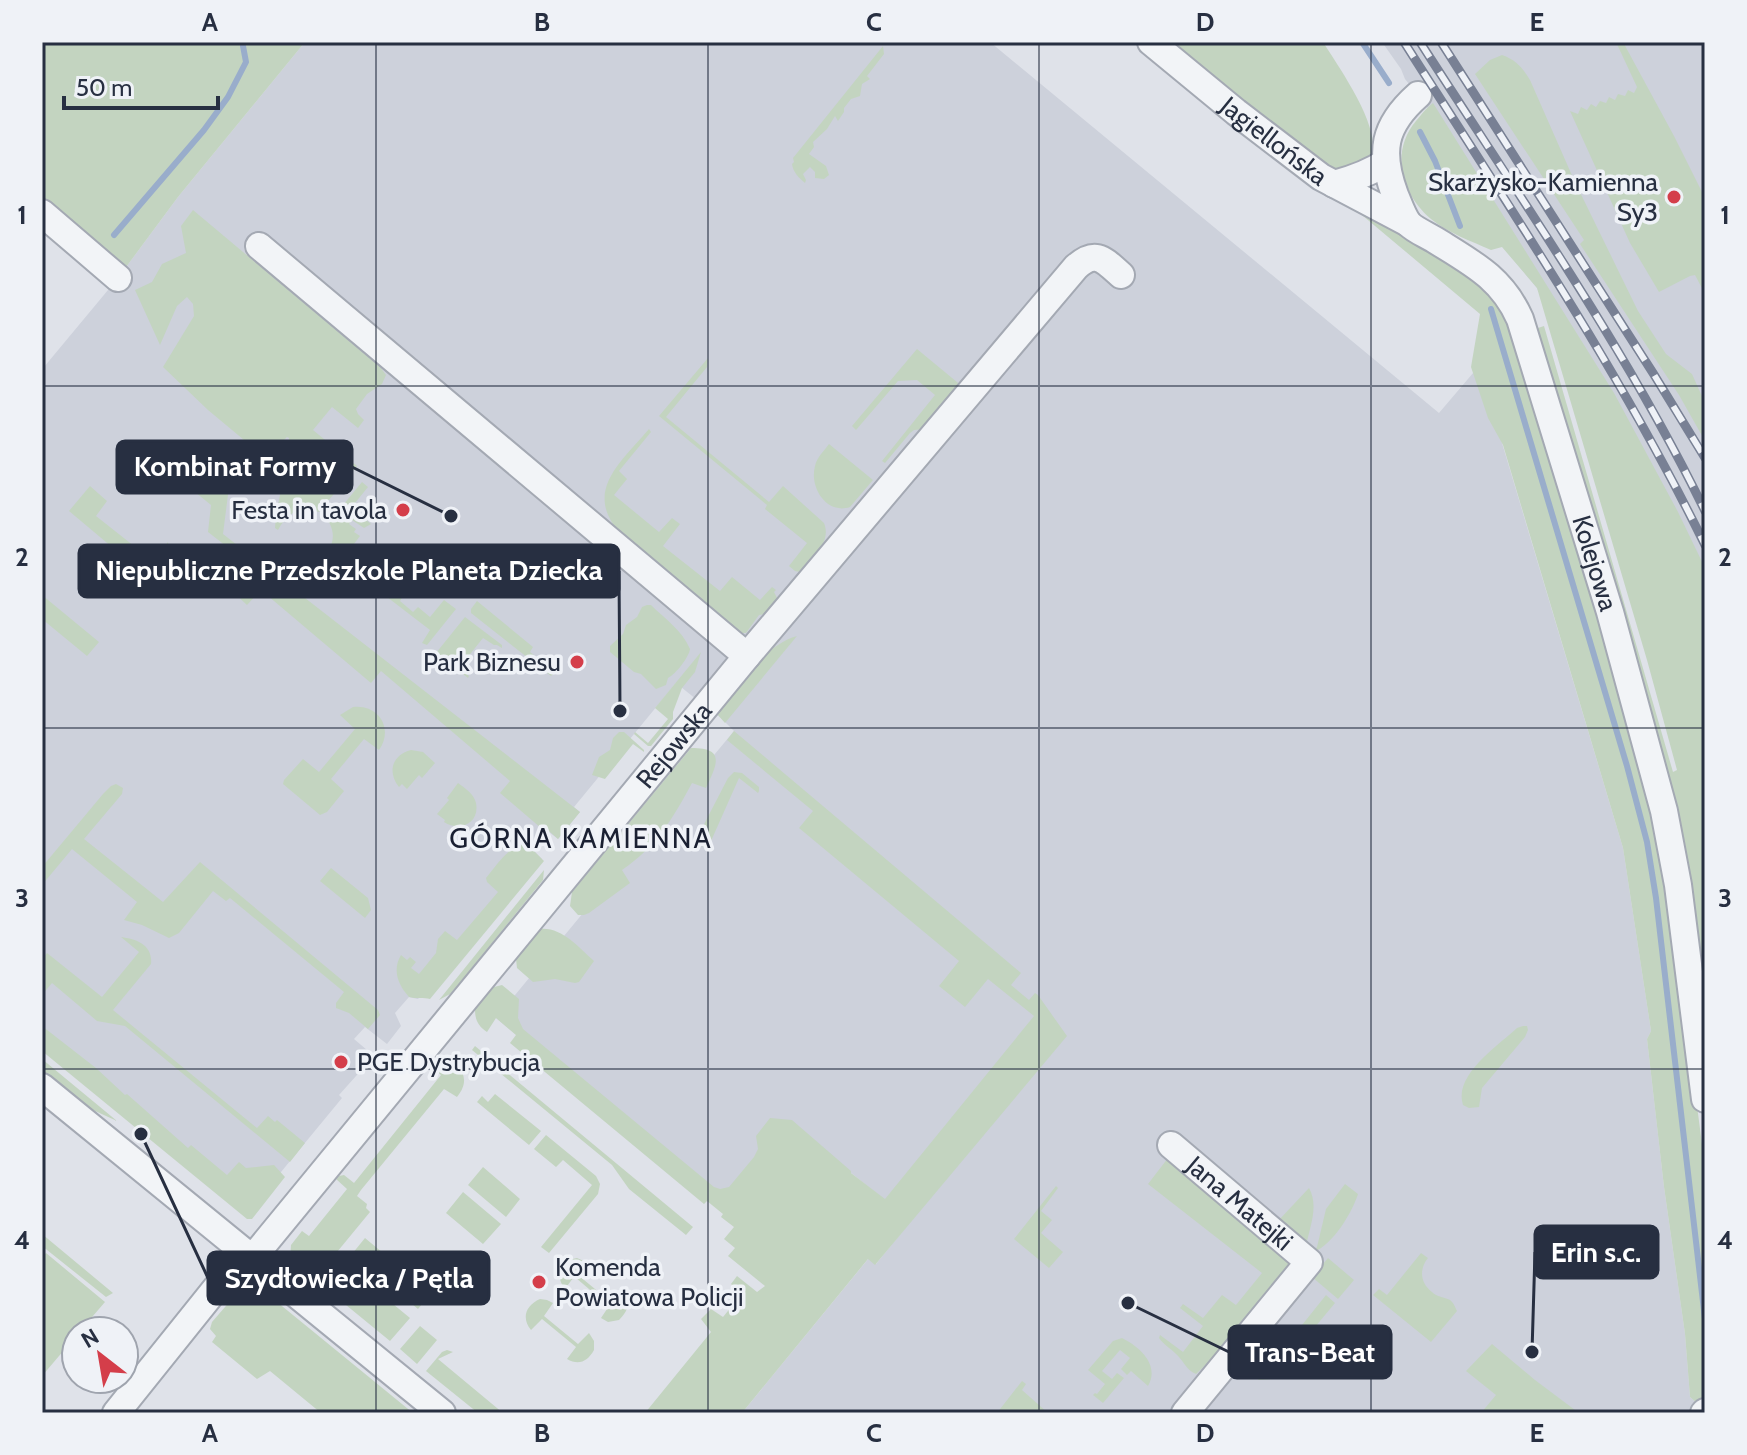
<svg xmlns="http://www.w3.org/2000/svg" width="1747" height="1455" font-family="Cabin,sans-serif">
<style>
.built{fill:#cdd1db}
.green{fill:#c3d4c0}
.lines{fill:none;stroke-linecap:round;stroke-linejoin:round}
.stream{stroke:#99adcb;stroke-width:6}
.minor-casing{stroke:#a4a9b3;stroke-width:30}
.minor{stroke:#f2f4f7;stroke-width:26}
.rail-casing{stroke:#788094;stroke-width:9}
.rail{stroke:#eff2f7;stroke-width:6;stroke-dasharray:18;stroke-linecap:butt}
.grid{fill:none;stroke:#272f41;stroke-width:2;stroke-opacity:0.55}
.poi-dot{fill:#d43e4a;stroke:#eff2f7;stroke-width:3}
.labels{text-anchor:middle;stroke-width:7;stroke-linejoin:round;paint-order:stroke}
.street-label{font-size:26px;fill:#272f41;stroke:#eff2f7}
.poi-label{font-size:26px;fill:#272f41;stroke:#eff2f7;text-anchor:end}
.neighbourhood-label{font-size:28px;letter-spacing:2px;fill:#1a2032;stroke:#eff2f7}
.leader{fill:none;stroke:#272f41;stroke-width:3}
.callout-dot{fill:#272f41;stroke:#eff2f7;stroke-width:3}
.callout{fill:#272f41;stroke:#272f41;stroke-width:3}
.callout-label{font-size:28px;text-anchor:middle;font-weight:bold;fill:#fff}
.neatline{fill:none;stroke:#272f41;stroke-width:3}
.grid-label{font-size:26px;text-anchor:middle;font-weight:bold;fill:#272f41}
</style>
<rect width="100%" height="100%" fill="#dfe2e9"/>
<path class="built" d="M 305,42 L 990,42 L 1439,413 L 1479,366 L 1623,848 L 1651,1031 L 1647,1039 L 1664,1187 L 1685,1334 L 1690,1397 L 1698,1404 L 1691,1413 L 742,1413 L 869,1258 L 876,1264 L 911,1221 L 850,1172 L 723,1205 L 496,1018 L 734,731 L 718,715 L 717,716 L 676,683 L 574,807 L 580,812 L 558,839 L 549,832 L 534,851 L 542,859 L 418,999 L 409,997 L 395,1013 L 401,1026 L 387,1044 L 365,1027 L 354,1039 L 374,1056 L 339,1095 L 342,1098 L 248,1212 L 42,1042 L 42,366 L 44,367 L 118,278 L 178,197 Z
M 1382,42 L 1705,42 L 1705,617 L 1537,288 L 1502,246 L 1476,225 L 1427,107 L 1405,79 L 1401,69 Z"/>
<path class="green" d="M 42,42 L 305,42 L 178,197 L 118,278 L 42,206 Z
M 1160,42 L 1323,42 C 1338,66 1380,125 1372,153 C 1371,158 1365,165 1362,169 L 1336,172 Z
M 1616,42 L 1623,42 L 1674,136 L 1705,198 L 1705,294 L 1695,275 L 1690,276 L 1659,292 L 1630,243 L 1570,111 L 1578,114 L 1581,107 L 1587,110 L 1591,104 L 1596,107 L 1600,101 L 1606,103 L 1609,97 L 1615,100 L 1618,94 L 1625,96 L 1628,90 L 1634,93 L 1637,87 Z
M 883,46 L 884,54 L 867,76 L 870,79 L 862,84 L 860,96 L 851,99 L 844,108 L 844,112 L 838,121 L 835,116 L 827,129 L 813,142 L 814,147 L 809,154 L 826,166 L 829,175 L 824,179 L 815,178 L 815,172 L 810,167 L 803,174 L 806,180 L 805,183 C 799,178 793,172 792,164 L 794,162 L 793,158 Z
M 1502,55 C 1516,60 1522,67 1530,80 L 1574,180 L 1638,311 L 1666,354 L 1692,374 L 1705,403 L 1705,441 L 1679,395 L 1580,244 L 1584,240 L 1475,74 L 1490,60 Z
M 1433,103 L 1614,393 L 1678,512 L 1705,568 L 1705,1033 L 1686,884 L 1532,330 L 1544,326 L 1673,772 L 1677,770 L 1647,660 L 1537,288 L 1502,247 L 1491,250 C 1471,241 1448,233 1431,219 C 1401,193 1390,152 1416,121 C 1422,114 1426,108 1433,103 Z
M 1350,205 L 1442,253 L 1504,303 L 1568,498 L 1663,846 L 1705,1167 L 1705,1392 L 1698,1404 L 1690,1397 L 1685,1334 L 1664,1187 L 1647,1039 L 1651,1031 L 1623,848 L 1503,445 L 1488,418 L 1471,367 L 1480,314 Z
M 193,210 L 380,367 L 386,375 L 382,384 L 367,394 L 356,409 L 358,414 L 364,420 L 358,428 L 332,407 L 313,430 L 357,466 L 319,512 C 300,505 287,513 278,530 L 275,528 L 276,515 L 264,513 L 263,512 L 265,510 L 277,511 L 284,473 L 277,467 L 292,449 L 289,443 L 289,438 L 287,437 C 279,444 277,454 268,460 L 208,410 L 163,367 L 194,316 L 193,304 L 187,297 L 177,306 L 160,345 L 135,290 L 152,282 L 162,264 L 186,253 L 181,226 Z
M 917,349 L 963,387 L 925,429 L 914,430 L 910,433 L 885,463 L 882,461 L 935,395 L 917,380 L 898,381 L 856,430 L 852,426 Z
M 708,358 L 707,367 L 666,417 L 769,502 L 783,486 L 824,523 C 832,542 812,559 800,572 L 795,571 L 789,566 L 807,543 L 765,509 L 767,505 L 659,416 Z
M 649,429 L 651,432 L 619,471 L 627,479 L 614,495 L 659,532 L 672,518 L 680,524 L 663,546 L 720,591 L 732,577 L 760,600 L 772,587 L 776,590 L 774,592 L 778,600 L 766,614 L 759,615 L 746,633 L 740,633 L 623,536 C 581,493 620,463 649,429 Z
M 829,444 L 873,480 L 850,507 C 827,515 809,488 815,466 C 817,457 824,451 829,444 Z
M 205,478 L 218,488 L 227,479 L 230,479 L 223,534 L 580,812 L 558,839 L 550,832 L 548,834 L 500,793 L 510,781 L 381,671 L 371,683 L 261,590 L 247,605 L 232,591 L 243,576 L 218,556 L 226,546 L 208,532 L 211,505 L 195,492 Z
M 362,482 L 368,487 L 351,508 L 371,524 L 364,528 L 352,520 L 349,524 L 356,529 L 354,532 L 360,536 L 341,561 L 333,555 L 325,565 L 323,565 C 327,547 339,542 329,522 Z
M 90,486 L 107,501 L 96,516 L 153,561 L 168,542 L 169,555 L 150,579 L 69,511 Z
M 373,544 L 391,558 L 378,574 L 391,585 L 383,594 L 367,581 L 357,592 L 344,581 L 346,580 L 356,587 L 380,556 L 370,547 Z
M 394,588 L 403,596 L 400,601 L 413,612 L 418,607 L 430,617 L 444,600 L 456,609 L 427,645 L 422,643 L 430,630 L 387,597 Z
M 42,595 L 99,642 L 87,656 L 42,619 Z
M 477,601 L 533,647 L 530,652 L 555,672 L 551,676 L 471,613 L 471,609 Z
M 647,605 L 651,605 C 665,619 682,630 690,649 C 689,657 676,674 668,678 L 666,685 L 656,689 L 641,674 L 634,672 L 610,652 L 610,646 L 623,634 L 626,625 L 637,617 L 642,607 Z
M 465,617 L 502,645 L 502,648 L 497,645 L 494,645 L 483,638 L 459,668 L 469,676 L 468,678 L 436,653 Z
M 797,636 L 725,723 L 717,714 C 739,687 762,646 797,636 Z
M 701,652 L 695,672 L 682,688 L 673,712 L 673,719 L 651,746 L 648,746 L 634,734 L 635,732 L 648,743 L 668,719 L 655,708 Z
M 353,707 C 379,704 394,729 379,750 L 364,739 L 331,779 L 344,791 L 327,812 L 320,815 L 283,784 L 284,780 L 303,759 L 319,772 L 355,729 L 340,715 Z
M 734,731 L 1021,973 L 1011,985 L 1029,1000 L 1035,993 L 1038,995 L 1067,1036 L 875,1265 L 868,1259 L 742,1413 L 645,1413 L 711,1332 L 701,1319 L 711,1309 L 723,1317 L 741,1295 L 741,1292 L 731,1284 L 737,1276 L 757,1292 L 765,1286 L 728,1256 L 735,1248 L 724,1239 L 734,1227 L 721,1217 L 723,1214 L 707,1201 L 704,1204 L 510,1043 L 516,1035 L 496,1018 L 487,1032 C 478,1026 475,1020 475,1009 L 494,987 L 502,985 L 519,999 L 518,1018 L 523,1029 L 714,1187 L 720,1189 L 729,1187 L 754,1157 L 758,1149 L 756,1136 L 770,1118 L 792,1120 L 851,1171 L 851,1173 L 885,1199 L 1034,1016 L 988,979 L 965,1007 L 939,986 L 959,961 L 799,828 L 813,811 L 727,740 Z
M 619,732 L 624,732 L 644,750 L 644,752 L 633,744 L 605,779 L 592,775 L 599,757 L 610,750 L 613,738 Z
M 691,748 C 726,748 717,764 706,788 L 692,783 C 674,817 655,848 622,870 L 630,883 L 589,913 L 584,915 L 578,915 L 570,906 L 572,892 Z
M 411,750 L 423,752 L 435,763 L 422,778 L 419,775 L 407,789 L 402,784 L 399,787 C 387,772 392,755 411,750 Z
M 734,772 L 742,773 L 759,787 L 759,791 L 758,793 L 739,778 L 707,850 L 700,844 L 700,832 L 728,778 Z
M 458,783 C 465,788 474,794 476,803 C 480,824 459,832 444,822 L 445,820 L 437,814 L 449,800 L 447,798 Z
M 116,784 L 123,788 L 122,794 L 84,839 L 163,902 L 200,862 L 378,1010 L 380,1015 L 368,1029 L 349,1013 L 336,1008 L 336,1003 L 344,992 L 230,898 L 226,901 L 213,891 L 179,933 L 169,938 L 142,925 L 124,920 L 137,902 L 72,849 L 42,885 L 42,867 L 103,794 L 111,786 Z
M 523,844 L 536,849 L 534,851 L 544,861 L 430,999 C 424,997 416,999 409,997 C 398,985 392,970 401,955 L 407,960 L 410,957 L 416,962 L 411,968 L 419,974 L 436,953 L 438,939 L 445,931 L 457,940 L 498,892 L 487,882 L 486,878 C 496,866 507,848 523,844 Z
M 331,868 L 368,898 L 371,910 L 365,918 L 320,881 Z
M 544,870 L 543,880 L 463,979 L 450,994 L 439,1000 Z
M 540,929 C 562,927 578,947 594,961 L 579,982 L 575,983 L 555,979 L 533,982 L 517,968 L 516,959 Z
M 121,937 C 137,939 153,945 151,964 L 113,1010 L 257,1128 L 268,1116 L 275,1122 L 277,1120 L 305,1143 L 290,1162 L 125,1026 L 97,1021 L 52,983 L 42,995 L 42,959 L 47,953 L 102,997 L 139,952 Z
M 42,1026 L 96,1068 L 125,1095 L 127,1094 L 188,1148 L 191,1145 L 227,1175 L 239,1162 L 246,1168 L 274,1165 L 285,1177 L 252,1219 L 247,1219 L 42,1051 Z
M 1523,1026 L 1527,1026 L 1528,1030 L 1525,1037 L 1482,1088 L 1479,1107 L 1469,1108 L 1463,1105 C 1453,1075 1499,1045 1517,1028 Z
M 475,1046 L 693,1227 L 686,1235 L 629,1189 L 612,1165 L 472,1050 Z
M 42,1059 L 117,1121 L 82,1105 L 42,1072 Z
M 437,1060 C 460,1060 473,1078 457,1097 L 444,1089 L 361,1190 L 357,1196 L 367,1204 L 366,1208 L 370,1212 L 314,1280 L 290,1260 L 291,1245 L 302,1231 L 309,1236 L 347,1189 L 336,1179 L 339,1176 L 344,1175 L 354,1183 L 441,1075 L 429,1065 Z
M 495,1094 L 541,1131 L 529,1145 L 477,1102 L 482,1096 L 488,1102 Z
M 546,1135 L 596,1176 L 600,1184 L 598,1194 L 549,1253 L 541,1247 L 592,1185 L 563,1160 L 556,1167 L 534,1149 Z
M 1168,1158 L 1290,1264 L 1219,1352 L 1196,1374 C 1186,1370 1184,1361 1175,1353 C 1170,1348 1164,1345 1159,1338 L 1160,1335 L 1183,1352 L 1203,1326 L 1180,1308 L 1183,1304 L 1203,1318 L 1222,1295 L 1236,1305 L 1262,1273 L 1148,1184 Z
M 483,1167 L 520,1199 L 506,1217 L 468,1185 Z
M 1345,1184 L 1358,1194 C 1352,1213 1333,1244 1314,1252 L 1317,1247 L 1326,1209 Z
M 1056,1186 L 1058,1188 L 1041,1211 L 1052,1220 L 1041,1233 L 1063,1252 L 1049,1268 L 1014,1239 Z
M 1309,1188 C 1319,1206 1310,1226 1306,1246 L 1278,1221 Z
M 463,1192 L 501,1224 L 483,1244 L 446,1213 Z
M 42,1234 L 113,1293 L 106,1297 L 42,1246 Z
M 365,1238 L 431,1293 L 418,1309 L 352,1254 Z
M 46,1253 L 105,1302 L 80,1331 L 76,1331 L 76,1336 L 42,1376 L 42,1258 Z
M 1421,1253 L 1428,1258 C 1419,1269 1420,1283 1432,1292 C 1437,1297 1444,1297 1450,1300 C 1454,1303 1455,1307 1457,1311 L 1431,1342 L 1373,1295 L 1379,1289 L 1387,1295 Z
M 577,1258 L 586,1262 L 578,1275 L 612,1303 L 622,1292 C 632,1302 628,1311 619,1320 L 608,1322 L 601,1318 L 609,1306 L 576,1278 L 573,1278 L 565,1289 C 554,1276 561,1261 577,1258 Z
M 1328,1258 L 1354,1280 L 1338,1299 L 1312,1277 Z
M 341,1267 L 356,1279 L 359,1276 L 410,1318 L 390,1341 L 324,1287 Z
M 253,1288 L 266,1293 L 413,1413 L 321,1413 L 270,1371 L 257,1379 L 212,1342 L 216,1336 L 210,1329 L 212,1322 L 238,1292 Z
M 1326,1295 L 1335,1303 L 1272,1379 L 1258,1380 Z
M 540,1299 L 547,1300 L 553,1303 L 544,1316 L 578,1344 L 589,1333 L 594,1341 L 594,1350 C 588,1361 579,1366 567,1359 L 576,1347 L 542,1319 L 531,1330 C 521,1318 526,1305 540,1299 Z
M 420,1326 L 437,1340 L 417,1364 L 400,1349 Z
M 1122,1338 C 1140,1347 1160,1365 1148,1386 L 1131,1371 L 1127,1375 L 1121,1369 L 1130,1358 L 1120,1350 L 1102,1371 L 1112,1379 L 1117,1373 L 1124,1378 L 1103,1403 L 1093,1395 L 1095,1393 L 1097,1394 L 1105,1384 L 1088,1370 L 1113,1341 Z
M 1492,1344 L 1535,1380 L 1579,1413 L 1481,1413 L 1496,1395 L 1466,1371 Z
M 447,1350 L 453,1352 L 438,1359 L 503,1413 L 478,1413 L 426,1371 L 442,1352 Z
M 1022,1381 L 1026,1384 L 1022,1390 L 1048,1413 L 1016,1413 L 1011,1410 L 1008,1413 L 997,1413 Z"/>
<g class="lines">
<path class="stream" d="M 1362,42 L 1389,83
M 1420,132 L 1435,161 L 1460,226
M 114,235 L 204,130 L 228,97 L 246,62 L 243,46
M 1491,309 L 1627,766 L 1647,842 L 1656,898 L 1705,1319"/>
<defs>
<g id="minor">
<path id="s1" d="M 1151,42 L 1236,112 L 1321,177 L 1408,223"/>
<path id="s2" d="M 1418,95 C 1383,126 1379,152 1395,195 C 1399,204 1403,217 1409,224 C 1415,230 1427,235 1435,240 C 1472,263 1502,278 1520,319 L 1610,612 L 1664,811 L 1678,885 L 1705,1099"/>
<path d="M 1334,184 C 1353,179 1370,173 1386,162"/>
<path d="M 42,213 L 118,278"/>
<path d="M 259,246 L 747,656"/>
<path d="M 42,1087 L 442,1413"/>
<path id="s3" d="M 1171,1145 L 1309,1262 L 1185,1413"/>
<path id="s4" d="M 116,1413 L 237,1262 L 259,1250 L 747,656 L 1076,267 C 1096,249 1104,260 1121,275"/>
<path d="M 1704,1413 L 1705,1412"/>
</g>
</defs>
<use href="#minor" class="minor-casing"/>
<use href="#minor" class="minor"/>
<defs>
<path id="rail" d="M 1404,42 C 1509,207 1619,369 1705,545
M 1420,42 C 1518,195 1626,348 1705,511
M 1441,42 L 1653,373 L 1705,458"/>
</defs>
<use href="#rail" class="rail-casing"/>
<use href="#rail" class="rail"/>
</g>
<path class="grid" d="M 376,42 L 376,1413M 708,42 L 708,1413M 1039,42 L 1039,1413M 1371,42 L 1371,1413M 42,386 L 1705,386M 42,728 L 1705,728M 42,1069 L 1705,1069"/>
<g class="poi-dot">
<circle cx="1674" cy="197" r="8"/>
<circle cx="403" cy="510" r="8"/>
<circle cx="577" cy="662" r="8"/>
<circle cx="341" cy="1062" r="8"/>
<circle cx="539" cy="1282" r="8"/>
</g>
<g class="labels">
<g class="street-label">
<text dy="9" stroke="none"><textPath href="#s1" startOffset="158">Jagiellońska</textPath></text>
<text dy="9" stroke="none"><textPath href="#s2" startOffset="548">Kolejowa</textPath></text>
<text dy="9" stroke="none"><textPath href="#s4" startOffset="872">Rejowska</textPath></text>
<text dy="9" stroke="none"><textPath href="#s3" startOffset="90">Jana Matejki</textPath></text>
</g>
<g class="poi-label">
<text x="1658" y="191">Skarżysko-Kamienna<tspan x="1658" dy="30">Sy3</tspan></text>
<text x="387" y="519">Festa in tavola</text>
<text x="561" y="671">Park Biznesu</text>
<text x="357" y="1071" text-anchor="start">PGE Dystrybucja</text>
<text x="555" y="1276" text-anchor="start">Komenda<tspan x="555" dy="30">Powiatowa Policji</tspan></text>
</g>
<g class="neighbourhood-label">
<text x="581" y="848">GÓRNA KAMIENNA</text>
</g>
</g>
<path class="leader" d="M451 516L352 467M620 711L619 571M1532 1352L1535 1252M141 1134L208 1278M1128 1303L1229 1352"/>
<g class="callout-dot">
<circle cx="451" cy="516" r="8"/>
<circle cx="620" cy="711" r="8"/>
<circle cx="1532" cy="1352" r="8"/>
<circle cx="141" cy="1134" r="8"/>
<circle cx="1128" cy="1303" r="8"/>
</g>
<g class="callout">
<rect x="117" y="441" width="235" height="52" rx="8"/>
<rect x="79" y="545" width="540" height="52" rx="8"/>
<rect x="1535" y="1226" width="123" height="52" rx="8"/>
<rect x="208" y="1252" width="281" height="52" rx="8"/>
<rect x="1229" y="1326" width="162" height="52" rx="8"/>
</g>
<g class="callout-label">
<text x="235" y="476">Kombinat Formy</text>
<text x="349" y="580">Niepubliczne Przedszkole Planeta Dziecka</text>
<text x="1596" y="1262">Erin s.c.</text>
<text x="349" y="1288">Szydłowiecka / Pętla</text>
<text x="1310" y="1362">Trans-Beat</text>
</g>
<rect width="1747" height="1455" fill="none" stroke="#eff2f7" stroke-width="88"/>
<g transform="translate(100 1355) rotate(329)"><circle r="38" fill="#eff2f7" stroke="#9fa4ae" stroke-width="2"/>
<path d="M0-6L14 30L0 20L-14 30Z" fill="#d43e4a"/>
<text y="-12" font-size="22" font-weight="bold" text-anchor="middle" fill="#272f41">N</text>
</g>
<path d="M64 96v12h154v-12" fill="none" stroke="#272f41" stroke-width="4"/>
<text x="76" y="96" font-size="24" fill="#272f41" stroke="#eff2f7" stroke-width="6" paint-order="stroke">50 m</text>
<rect x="44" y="44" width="1659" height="1367" class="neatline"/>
<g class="grid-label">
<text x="210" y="31">A</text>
<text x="542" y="31">B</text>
<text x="874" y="31">C</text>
<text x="1205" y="31">D</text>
<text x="1537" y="31">E</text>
<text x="22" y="224">1</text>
<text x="1725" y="224">1</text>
<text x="22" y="566">2</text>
<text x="1725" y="566">2</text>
<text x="22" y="907">3</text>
<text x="1725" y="907">3</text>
<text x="22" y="1249">4</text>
<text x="1725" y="1249">4</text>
<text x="210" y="1442">A</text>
<text x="542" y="1442">B</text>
<text x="874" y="1442">C</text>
<text x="1205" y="1442">D</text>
<text x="1537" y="1442">E</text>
</g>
</svg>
